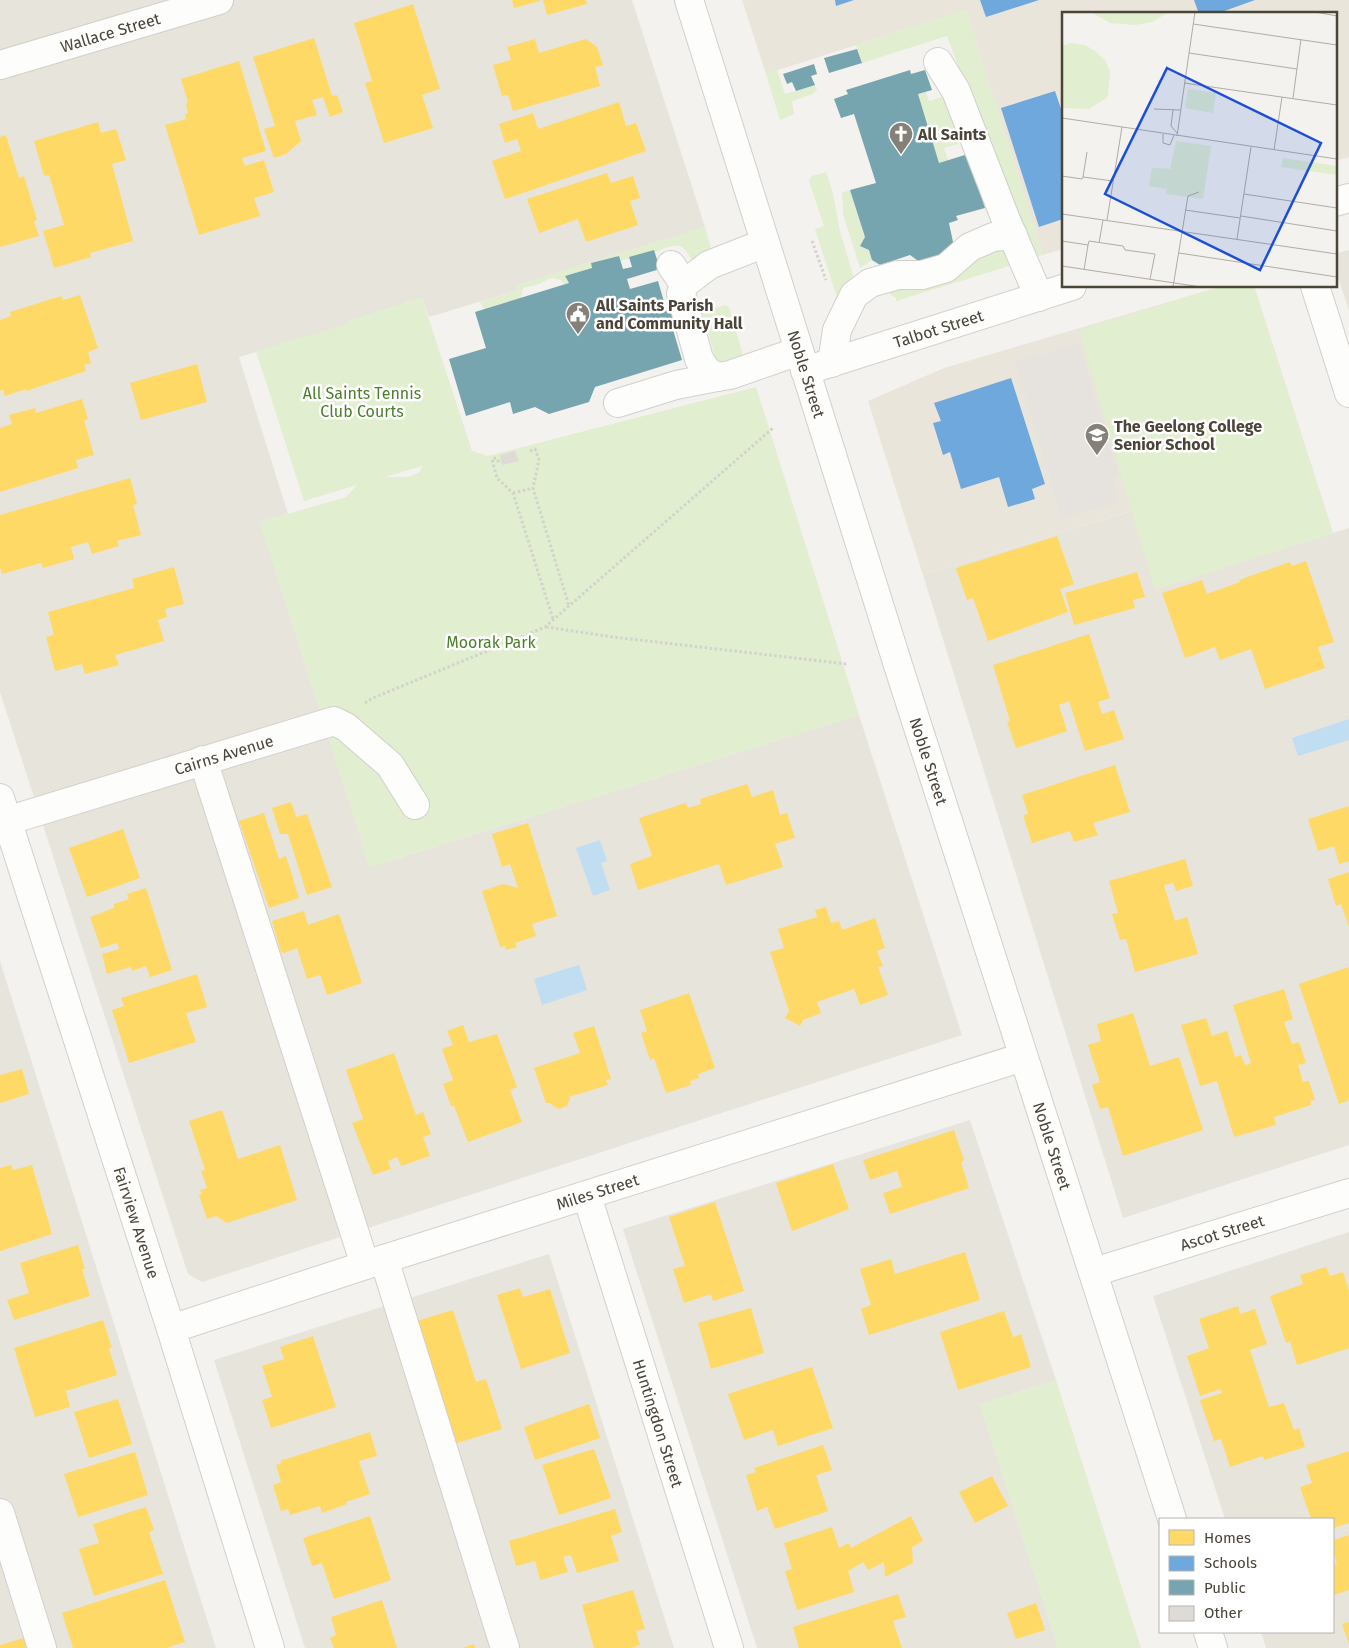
<svg xmlns="http://www.w3.org/2000/svg" width="1349" height="1648" font-family="'Fira Sans',sans-serif">
<style>
.residential{fill:#e7e4dc}
.education{fill:#eae5da}
.green{fill:#e1eecf;fill-rule:evenodd}
.parking{fill:#e6e3df}
.water{fill:#c0ddf1}
.homes{fill:#ffd966}
.schools{fill:#6fa8dc}
.public{fill:#76a5af}
.building{fill:#dedbd6}
.lines{fill:none;stroke-linecap:round;stroke-linejoin:round}
.minor-casing{stroke:#d2d0cb;stroke-width:30}
.path{stroke:#d3d2cc;stroke-width:3;stroke-dasharray:2.5 2.5;stroke-linecap:butt}
.minor{stroke:#fdfdfc;stroke-width:28}
.labels{text-anchor:middle;stroke-width:5;stroke-linejoin:round;paint-order:stroke}
.street-label{font-size:16px;fill:#4b4439;stroke:#fff}
.poi-label{font-size:16px;font-weight:bold;fill:#4b4439;stroke:#fff;text-anchor:start}
.park-label{font-size:16px;fill:#4a7f2a;stroke:#fff}
.inset-road{fill:none;stroke:#b0aca6;stroke-width:1}
.view{fill:#1d4ed8;fill-opacity:0.15;stroke:#1d4ed8;stroke-width:2.5}
.inset-edge{fill:none;stroke:#4b4439;stroke-width:2.5}
</style>
<rect width="100%" height="100%" fill="#f4f2ee"/>
<path class="residential" d="M 0,0 L 632,0 L 705,227 L 517,285 L 518,290 L 429,317 L 422,298 L 348,321 L 349,324 L 239,357 L 288,514 L 260,522 L 370,867 L 859,715 L 962,1035 L 202,1282 L 188,1274 L 0,692 Z
M 1349,250 L 1349,311 L 1335,268 L 1335,254 Z
M 1132,511 L 1155,590 L 1349,528 L 1349,1145 L 1123,1218 L 923,575 Z
M 0,961 L 216,1648 L 0,1648 Z
M 970,1120 L 1056,1380 L 980,1404 L 1058,1648 L 757,1648 L 623,1229 Z
M 1349,1232 L 1349,1648 L 1266,1648 L 1261,1632 L 1333,1632 L 1333,1519 L 1225,1519 L 1153,1296 Z
M 549,1254 L 674,1648 L 305,1648 L 214,1360 Z"/>
<path class="education" d="M 742,0 L 1349,0 L 1349,157 L 1335,161 L 1335,14 L 1063,14 L 1063,249 L 1043,255 L 966,10 L 766,74 Z
M 1223,286 L 1254,286 L 1333,533 L 1155,590 L 1131,511 L 923,575 L 868,401 L 944,368 Z"/>
<path class="green" d="M 966,10 L 1043,255 L 1031,259 L 947,36 L 862,63 L 856,45 Z
M 777,70 L 785,94 L 815,85 L 817,90 L 813,94 L 792,101 L 794,114 L 780,120 L 766,74 Z
M 926,92 L 929,101 L 942,97 L 949,101 L 960,137 L 958,144 L 944,148 L 948,160 L 939,163 L 918,94 Z
M 826,172 L 833,193 L 840,231 L 853,275 L 851,287 L 839,297 L 836,295 L 815,229 L 824,226 L 809,181 L 812,176 Z
M 850,190 L 865,237 L 860,246 L 869,250 L 872,260 L 860,268 L 843,214 L 842,193 Z
M 705,227 L 712,252 L 696,265 C 691,260 688,252 683,248 C 676,242 662,250 655,252 L 653,250 L 620,261 L 619,256 L 591,263 L 592,268 L 565,276 L 569,283 L 564,285 L 561,280 L 551,278 L 537,285 L 523,288 L 521,298 L 484,310 L 480,302 L 518,290 L 516,285 Z
M 992,249 L 1004,249 L 1011,262 L 1009,266 L 896,301 L 896,298 L 883,289 Z
M 1223,286 L 1254,286 L 1333,533 L 1155,590 L 1079,330 Z
M 422,298 L 472,451 L 488,456 L 756,387 L 859,715 L 370,867 L 260,522 L 346,497 L 357,485 L 304,501 L 256,351 L 348,324 L 348,321 ZM 422,466 L 420,472 L 408,477 L 385,477 Z
M 725,305 L 729,307 L 743,355 L 722,363 L 717,363 L 702,313 Z
M 1056,1380 L 1141,1648 L 1058,1648 L 980,1404 Z"/>
<path class="parking" d="M 1079,343 L 1119,475 L 1112,477 L 1119,502 L 1062,519 L 1015,362 Z"/>
<path class="water" d="M 1349,719 L 1349,740 L 1298,756 L 1292,738 Z
M 600,840 L 607,861 L 601,863 L 610,890 L 593,896 L 576,848 Z
M 579,965 L 587,990 L 542,1005 L 534,979 Z"/>
<path class="homes" d="M 512,0 L 540,0 L 540,1 L 514,8 Z
M 543,0 L 586,0 L 587,4 L 547,15 Z
M 413,4 L 440,89 L 422,95 L 433,128 L 384,143 L 365,83 L 372,81 L 354,23 Z
M 314,38 L 332,96 L 337,95 L 343,112 L 330,117 L 323,97 L 312,100 L 317,115 L 295,121 L 301,141 L 286,154 L 274,158 L 264,129 L 275,126 L 253,57 Z
M 535,39 L 539,53 L 586,39 L 597,47 L 603,65 L 595,67 L 600,86 L 513,111 L 508,95 L 502,96 L 493,65 L 511,60 L 507,47 Z
M 239,61 L 266,151 L 242,158 L 245,166 L 264,160 L 274,192 L 254,198 L 260,216 L 199,235 L 165,125 L 186,119 L 185,114 L 188,113 L 186,104 L 188,102 L 181,79 Z
M 619,102 L 626,126 L 636,123 L 646,151 L 505,199 L 492,161 L 521,151 L 517,139 L 505,143 L 499,124 L 533,113 L 538,129 Z
M 98,122 L 101,133 L 116,129 L 126,160 L 112,164 L 133,241 L 90,253 L 91,257 L 54,268 L 43,231 L 64,225 L 49,175 L 44,176 L 34,141 Z
M 6,135 L 19,178 L 24,176 L 37,220 L 34,221 L 39,236 L 0,247 L 0,137 Z
M 607,173 L 611,183 L 633,176 L 640,198 L 630,201 L 638,225 L 586,242 L 578,219 L 539,233 L 527,199 Z
M 80,295 L 98,348 L 88,352 L 91,363 L 84,365 L 86,371 L 26,391 L 26,389 L 5,396 L 3,390 L 0,391 L 0,320 L 11,316 L 10,312 L 61,296 L 63,300 Z
M 197,364 L 207,402 L 141,420 L 130,383 Z
M 82,399 L 88,419 L 84,420 L 94,455 L 76,460 L 78,468 L 0,492 L 0,428 L 12,424 L 9,415 L 35,408 L 36,413 Z
M 130,478 L 137,504 L 133,505 L 141,535 L 117,541 L 119,546 L 92,554 L 88,542 L 71,547 L 74,559 L 43,568 L 41,563 L 2,574 L 0,567 L 0,515 Z
M 1057,536 L 1074,584 L 1060,589 L 1068,612 L 988,641 L 973,598 L 967,600 L 956,568 Z
M 1306,561 L 1334,642 L 1318,647 L 1325,668 L 1265,689 L 1251,649 L 1220,660 L 1215,647 L 1185,658 L 1162,593 L 1202,580 L 1207,594 L 1240,582 L 1239,580 L 1290,562 L 1292,566 Z
M 174,567 L 184,604 L 165,609 L 167,617 L 158,620 L 164,641 L 115,655 L 119,665 L 85,674 L 82,664 L 55,671 L 46,637 L 54,635 L 48,612 L 134,588 L 132,579 Z
M 1137,572 L 1145,597 L 1133,600 L 1135,608 L 1074,625 L 1065,593 Z
M 1089,634 L 1110,698 L 1098,702 L 1102,714 L 1114,710 L 1124,739 L 1085,751 L 1069,701 L 1059,705 L 1067,731 L 1016,748 L 1007,722 L 1010,721 L 993,665 Z
M 1115,765 L 1130,812 L 1093,823 L 1098,835 L 1074,842 L 1070,831 L 1032,843 L 1023,815 L 1028,814 L 1022,795 Z
M 747,784 L 752,797 L 773,790 L 780,815 L 787,813 L 795,838 L 775,844 L 783,867 L 726,885 L 719,864 L 638,890 L 630,864 L 652,856 L 639,818 L 686,803 L 688,808 L 701,804 L 700,799 Z
M 291,802 L 296,817 L 307,814 L 332,887 L 307,895 L 288,834 L 280,834 L 272,808 Z
M 1349,806 L 1349,861 L 1339,864 L 1334,846 L 1318,851 L 1308,819 Z
M 264,813 L 279,859 L 286,856 L 299,898 L 269,908 L 239,821 Z
M 528,823 L 557,916 L 532,924 L 536,936 L 515,943 L 517,947 L 506,950 L 505,946 L 500,947 L 482,891 L 503,884 L 518,888 L 510,864 L 502,867 L 492,834 Z
M 123,829 L 140,878 L 87,897 L 69,848 Z
M 1185,859 L 1193,886 L 1176,891 L 1173,883 L 1164,885 L 1175,921 L 1187,917 L 1198,954 L 1135,972 L 1126,939 L 1120,940 L 1112,914 L 1118,913 L 1109,881 Z
M 1349,872 L 1349,927 L 1341,904 L 1336,906 L 1328,879 Z
M 146,888 L 172,970 L 150,977 L 146,966 L 132,971 L 131,967 L 107,974 L 102,954 L 119,949 L 117,943 L 101,948 L 90,917 L 114,908 L 114,904 L 129,899 L 127,894 Z
M 826,907 L 831,923 L 839,921 L 842,930 L 875,918 L 885,948 L 877,951 L 883,966 L 878,967 L 888,995 L 860,1005 L 854,989 L 817,1002 L 821,1013 L 803,1020 L 800,1026 L 785,1018 L 789,1011 L 770,952 L 784,948 L 778,929 L 817,917 L 815,910 Z
M 304,911 L 308,925 L 339,914 L 362,983 L 327,995 L 320,975 L 307,979 L 297,948 L 284,953 L 281,952 L 272,921 Z
M 1349,967 L 1349,1100 L 1339,1104 L 1299,984 Z
M 197,974 L 207,1007 L 186,1013 L 196,1042 L 129,1063 L 112,1010 L 124,1006 L 121,998 Z
M 1284,989 L 1293,1019 L 1284,1022 L 1292,1044 L 1299,1042 L 1306,1063 L 1298,1065 L 1303,1082 L 1309,1081 L 1315,1100 L 1310,1101 L 1311,1105 L 1274,1117 L 1276,1125 L 1234,1137 L 1217,1081 L 1200,1086 L 1181,1025 L 1206,1018 L 1212,1036 L 1227,1031 L 1235,1057 L 1241,1055 L 1245,1065 L 1251,1063 L 1233,1005 Z
M 689,993 L 715,1068 L 698,1074 L 699,1078 L 690,1081 L 691,1085 L 666,1093 L 654,1058 L 650,1060 L 641,1033 L 647,1031 L 640,1010 Z
M 1133,1013 L 1150,1066 L 1179,1057 L 1203,1130 L 1123,1156 L 1108,1107 L 1100,1109 L 1092,1085 L 1100,1082 L 1088,1045 L 1101,1041 L 1097,1024 Z
M 463,1025 L 469,1042 L 497,1034 L 517,1087 L 510,1090 L 522,1122 L 468,1142 L 454,1106 L 451,1106 L 443,1084 L 453,1080 L 442,1049 L 453,1045 L 447,1031 Z
M 594,1026 L 611,1079 L 606,1080 L 608,1085 L 569,1097 L 570,1099 L 567,1106 L 559,1109 L 552,1105 L 550,1103 L 546,1103 L 534,1068 L 580,1053 L 573,1033 Z
M 394,1053 L 416,1115 L 423,1112 L 431,1134 L 423,1137 L 430,1156 L 401,1166 L 397,1157 L 388,1161 L 391,1169 L 373,1175 L 352,1123 L 363,1119 L 346,1070 Z
M 22,1069 L 29,1094 L 0,1103 L 0,1075 Z
M 222,1110 L 238,1159 L 280,1145 L 297,1200 L 227,1223 L 216,1216 L 207,1219 L 199,1195 L 202,1194 L 200,1190 L 207,1188 L 201,1171 L 205,1170 L 189,1121 Z
M 954,1130 L 964,1160 L 961,1162 L 969,1188 L 890,1214 L 883,1193 L 902,1187 L 897,1171 L 870,1180 L 863,1160 Z
M 833,1164 L 849,1209 L 792,1231 L 776,1183 Z
M 11,1165 L 13,1170 L 32,1165 L 52,1234 L 0,1251 L 0,1168 Z
M 715,1202 L 744,1291 L 713,1301 L 711,1294 L 684,1303 L 673,1269 L 685,1266 L 669,1217 Z
M 78,1245 L 85,1269 L 82,1269 L 90,1296 L 14,1320 L 7,1300 L 29,1293 L 20,1263 Z
M 965,1252 L 980,1300 L 869,1335 L 861,1309 L 871,1305 L 860,1269 L 891,1259 L 895,1274 Z
M 1326,1267 L 1330,1276 L 1343,1272 L 1349,1291 L 1349,1348 L 1297,1365 L 1290,1341 L 1286,1343 L 1270,1296 L 1303,1284 L 1300,1275 Z
M 520,1288 L 523,1297 L 550,1289 L 570,1353 L 521,1369 L 497,1295 Z
M 1238,1306 L 1240,1314 L 1255,1309 L 1267,1344 L 1250,1350 L 1269,1407 L 1284,1403 L 1294,1430 L 1299,1428 L 1305,1447 L 1264,1460 L 1263,1456 L 1230,1467 L 1221,1439 L 1214,1441 L 1200,1400 L 1222,1393 L 1220,1389 L 1200,1396 L 1187,1356 L 1209,1348 L 1199,1319 Z
M 751,1308 L 764,1353 L 711,1369 L 698,1323 Z
M 453,1310 L 476,1382 L 486,1379 L 502,1429 L 448,1446 L 410,1323 Z
M 1004,1311 L 1013,1337 L 1021,1334 L 1031,1367 L 958,1390 L 940,1332 Z
M 103,1320 L 111,1345 L 112,1347 L 109,1348 L 117,1375 L 66,1391 L 70,1407 L 35,1417 L 14,1348 Z
M 313,1336 L 336,1407 L 271,1428 L 262,1400 L 272,1397 L 262,1366 L 284,1359 L 280,1347 Z
M 812,1367 L 833,1428 L 778,1446 L 773,1430 L 744,1440 L 728,1394 Z
M 118,1399 L 132,1444 L 89,1458 L 74,1412 Z
M 589,1404 L 600,1438 L 535,1460 L 524,1427 Z
M 370,1432 L 377,1456 L 359,1461 L 370,1494 L 346,1502 L 347,1504 L 322,1513 L 320,1506 L 290,1515 L 288,1509 L 281,1511 L 273,1485 L 281,1482 L 276,1465 L 282,1463 L 280,1461 Z
M 823,1445 L 832,1470 L 816,1475 L 828,1511 L 775,1529 L 767,1507 L 757,1511 L 746,1475 L 756,1472 L 754,1468 Z
M 594,1449 L 611,1498 L 559,1515 L 542,1465 Z
M 1349,1451 L 1349,1523 L 1333,1528 L 1333,1519 L 1311,1519 L 1300,1487 L 1312,1483 L 1306,1465 Z
M 135,1452 L 148,1495 L 78,1517 L 64,1474 Z
M 992,1476 L 1008,1506 L 975,1523 L 959,1492 Z
M 146,1507 L 154,1530 L 149,1532 L 163,1574 L 94,1596 L 79,1549 L 99,1543 L 93,1524 Z
M 615,1509 L 622,1532 L 611,1536 L 619,1561 L 577,1573 L 571,1555 L 563,1557 L 568,1572 L 540,1580 L 535,1561 L 516,1566 L 509,1541 Z
M 370,1516 L 391,1580 L 334,1599 L 322,1563 L 312,1566 L 303,1538 Z
M 911,1516 L 923,1541 L 912,1547 L 913,1563 L 885,1577 L 884,1562 L 868,1570 L 863,1562 L 848,1571 L 854,1592 L 797,1610 L 785,1571 L 792,1569 L 784,1543 L 832,1527 L 839,1548 L 849,1543 L 851,1548 Z
M 1349,1535 L 1349,1590 L 1334,1595 L 1333,1565 L 1337,1564 L 1333,1551 L 1333,1540 Z
M 165,1580 L 185,1642 L 166,1648 L 73,1648 L 62,1613 Z
M 633,1590 L 645,1629 L 636,1631 L 640,1645 L 631,1648 L 594,1648 L 582,1605 Z
M 898,1594 L 906,1617 L 893,1621 L 902,1648 L 799,1648 L 793,1627 Z
M 382,1600 L 397,1648 L 334,1648 L 330,1638 L 336,1635 L 331,1617 Z
M 1036,1603 L 1045,1630 L 1016,1639 L 1007,1613 Z
M 1349,1622 L 1349,1644 L 1342,1624 Z
M 24,1638 L 27,1648 L 0,1648 L 0,1645 Z
M 474,1644 L 475,1648 L 462,1648 Z"/>
<path class="schools" d="M 835,0 L 854,0 L 836,6 Z
M 980,0 L 1039,0 L 986,17 Z
M 1194,0 L 1255,0 L 1216,14 L 1199,14 Z
M 1055,91 L 1063,115 L 1063,219 L 1039,227 L 1001,108 Z
M 1011,378 L 1045,484 L 1032,489 L 1035,499 L 1008,507 L 999,477 L 961,489 L 950,452 L 943,455 L 933,423 L 941,421 L 934,403 Z"/>
<path class="public" d="M 857,49 L 862,63 L 829,73 L 824,58 Z
M 814,64 L 817,74 L 811,76 L 815,85 L 796,91 L 792,82 L 787,84 L 783,74 Z
M 910,70 L 911,74 L 925,70 L 932,90 L 918,94 L 939,163 L 968,154 L 985,208 L 956,216 L 958,220 L 949,223 L 953,242 L 952,248 L 949,254 L 921,263 L 910,255 L 880,265 L 872,260 L 869,250 L 860,246 L 865,237 L 850,190 L 876,183 L 854,114 L 841,118 L 834,99 L 848,94 L 846,90 Z
M 654,250 L 660,269 L 627,279 L 630,289 L 658,281 L 667,312 L 676,310 L 680,320 L 671,323 L 682,360 L 595,387 L 589,402 L 549,414 L 535,407 L 513,414 L 510,402 L 466,416 L 449,359 L 486,348 L 475,312 L 569,283 L 565,276 L 592,268 L 591,263 L 619,256 L 623,269 L 632,267 L 629,257 Z"/>
<path class="building" d="M 515,451 L 519,461 L 502,465 L 500,455 Z"/>
<g class="lines">
<defs>
<g id="minor">
<path id="s1" d="M 689,0 L 898,665 L 1172,1519"/>
<path d="M 938,62 L 956,91 L 1006,220 L 1039,297"/>
<path id="s2" d="M 0,65 L 219,0"/>
<path d="M 1335,202 L 1349,198"/>
<path d="M 765,243 L 709,265 L 684,284 L 681,294 L 699,359 L 707,371 L 717,377 L 730,375 L 799,351"/>
<path d="M 671,265 L 684,284"/>
<path d="M 1315,286 L 1349,393"/>
<path d="M 832,363 L 837,330 L 854,295 L 870,283 L 898,275 L 922,275 L 946,268 L 970,247 L 993,237 L 1013,235"/>
<path id="s3" d="M 805,371 L 1072,286"/>
<path d="M 618,403 L 676,385 L 717,377"/>
<path d="M 203,760 L 365,1265"/>
<path id="s4" d="M 0,798 L 171,1329 L 270,1648"/>
<path id="s5" d="M 0,823 L 334,721 L 346,727 L 390,765 L 415,805"/>
<path id="s6" d="M 587,1196 L 729,1648"/>
<path d="M 384,1259 L 505,1648"/>
<path id="s7" d="M 1094,1272 L 1349,1193"/>
<path id="s8" d="M 171,1329 L 384,1259 L 1023,1057"/>
<path d="M 0,1513 L 42,1648"/>
<path d="M 1208,1632 L 1213,1648"/>
</g>
</defs>
<use href="#minor" class="minor-casing"/>
<path class="path" d="M 812,241 L 826,280
M 530,451 L 535,449 L 539,460 L 533,488 L 569,606
M 499,462 L 496,458 L 492,459 L 497,478 L 513,493 L 553,619
M 513,493 L 533,488
M 546,627 L 613,637 L 847,664
M 365,703 L 373,698 L 545,627 L 773,428"/>
<use href="#minor" class="minor"/>
</g>
<defs>
<symbol id="church-pin" viewBox="-11 -11 22 30"><path d="M0 17L-7.5 6A9.5 9.5 0 1 1 7.5 6Z" fill="#868178" stroke="#fff"/><path d="M-1.2-6h2.4v3.5h3.3v2.4h-3.3V6h-2.4V-.1h-3.3v-2.4h3.3Z" fill="#fff"/></symbol>
<symbol id="civic-pin" viewBox="-11 -11 22 30"><path d="M0 17L-7.5 6A9.5 9.5 0 1 1 7.5 6Z" fill="#868178" stroke="#fff"/><path d="M-.6-6.5H3V-4.5H.6V-3L4-1V1h2V6H-6V1h2V-1L-.6-3ZM-1.2 2.5V6h2.4V2.5Z" fill="#fff"/></symbol>
<symbol id="school-pin" viewBox="-11 -11 22 30"><path d="M0 17L-7.5 6A9.5 9.5 0 1 1 7.5 6Z" fill="#868178" stroke="#fff"/><path d="M0-5L7-2L0 1L-7-2ZM-4 1L0 2.5L4 1V4Q0 6-4 4Z" fill="#fff"/></symbol>
</defs>
<g fill-rule="evenodd">
<use href="#church-pin" x="887" y="120" width="28" height="38"/>
<use href="#civic-pin" x="564" y="300" width="28" height="38"/>
<use href="#school-pin" x="1083" y="421" width="28" height="38"/>
</g>
<g class="labels">
<g class="street-label">
<text dy="6" stroke="none"><textPath href="#s2" startOffset="115">Wallace Street</textPath></text>
<text dy="6" stroke="none"><textPath href="#s3" startOffset="140">Talbot Street</textPath></text>
<text dy="6" stroke="none"><textPath href="#s1" startOffset="392">Noble Street</textPath></text>
<text dy="6" stroke="none"><textPath href="#s5" startOffset="234">Cairns Avenue</textPath></text>
<text dy="6" stroke="none"><textPath href="#s1" startOffset="798">Noble Street</textPath></text>
<text dy="6" stroke="none"><textPath href="#s1" startOffset="1202">Noble Street</textPath></text>
<text dy="6" stroke="none"><textPath href="#s8" startOffset="448">Miles Street</textPath></text>
<text dy="6" stroke="none"><textPath href="#s4" startOffset="446">Fairview Avenue</textPath></text>
<text dy="6" stroke="none"><textPath href="#s7" startOffset="134">Ascot Street</textPath></text>
<text dy="6" stroke="none"><textPath href="#s6" startOffset="238">Huntingdon Street</textPath></text>
</g>
<g class="poi-label">
<text x="918" y="140">All Saints</text>
<text x="596" y="311">All Saints Parish<tspan x="596" dy="18">and Community Hall</tspan></text>
<text x="1114" y="432">The Geelong College<tspan x="1114" dy="18">Senior School</tspan></text>
</g>
<g class="park-label">
<text x="362" y="399">All Saints Tennis<tspan x="362" dy="18">Club Courts</tspan></text>
<text x="491" y="648">Moorak Park</text>
</g>
</g>
<g transform="translate(1062 12)">
<rect width="275" height="275" fill="#f4f2ee"/>
<path d="M 29,0 L 107,0 L 90,10 L 73,13 L 48,11 ZM 8,31 L 23,33 L 33,39 L 43,48 L 48,59 L 46,85 L 27,97 L 0,96 L 0,34 ZM 126,77 L 154,81 L 151,101 L 123,96 ZM 114,129 L 149,134 L 141,187 L 104,182 L 105,172 L 104,177 L 87,174 L 90,156 L 108,157 ZM 221,146 L 275,154 L 275,163 L 219,155 Z" fill="#e1eecf"/>
<path class="inset-road" d="M 253,0 L 275,4M 131,12 L 275,33M 127,41 L 235,57M 122,71 L 275,93M 231,86 L 239,27M 92,97 L 118,98M 111,98 L 109,114 L 115,121M 0,106 L 275,147M 101,122 L 101,131 L 108,133 L 112,123M 115,124 L 133,0M 212,138 L 220,85M 25,140 L 21,165 L 51,169M 0,164 L 20,167 L 21,165M 182,182 L 275,196M 123,198 L 178,206M 0,202 L 275,242M 179,204 L 275,219M 45,208 L 60,115M 175,227 L 189,135M 0,229 L 26,233 L 22,258M 37,231 L 41,208M 26,233 L 27,229 L 61,234 L 63,238 L 93,242 L 88,267M 117,241 L 275,265M 0,254 L 139,275M 111,275 L 126,184 L 137,180"/>
<path class="view" d="M 105,56 L 259,131 L 198,258 L 43,182 Z"/>
<rect width="275" height="275" class="inset-edge"/>
</g>
<rect x="1159" y="1518" width="175" height="115" fill="#ffffff" stroke="#b7b4b0"/>
<rect x="1169" y="1530" width="25" height="15" fill="#ffd966" stroke="#b7b4b0"/>
<text x="1204" y="1543" font-size="15" fill="#4b4439">Homes</text>
<rect x="1169" y="1556" width="25" height="15" fill="#6fa8dc" stroke="#b7b4b0"/>
<text x="1204" y="1568" font-size="15" fill="#4b4439">Schools</text>
<rect x="1169" y="1580" width="25" height="15" fill="#76a5af" stroke="#b7b4b0"/>
<text x="1204" y="1593" font-size="15" fill="#4b4439">Public</text>
<rect x="1169" y="1606" width="25" height="15" fill="#dedbd6" stroke="#b7b4b0"/>
<text x="1204" y="1618" font-size="15" fill="#4b4439">Other</text>
</svg>
